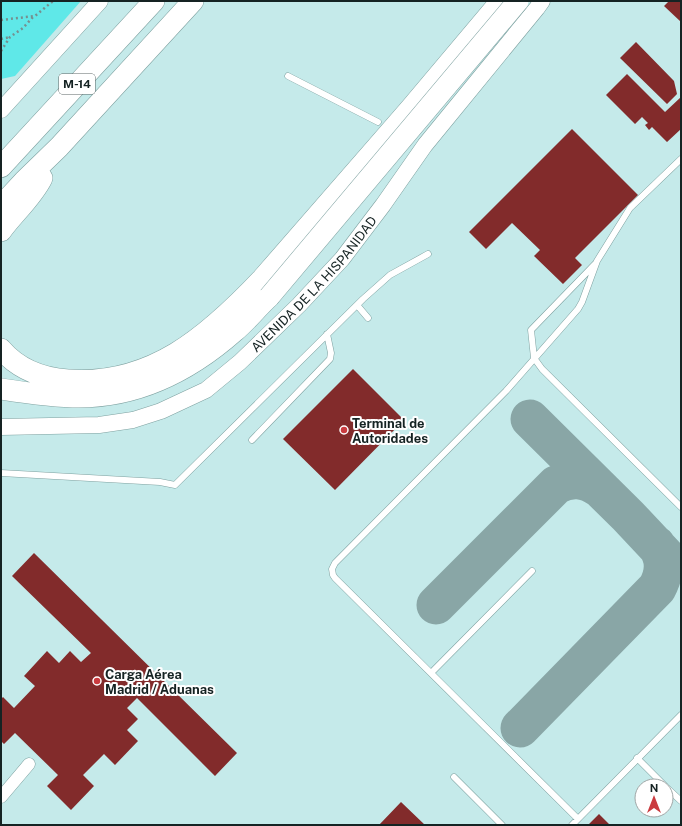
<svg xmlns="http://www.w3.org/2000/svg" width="682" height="826" font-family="'Public Sans',sans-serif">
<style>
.green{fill:#5fe8e8}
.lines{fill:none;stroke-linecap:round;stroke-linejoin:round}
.taxiway{stroke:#89a6a6;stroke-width:39}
.building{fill:#822b2b}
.lane-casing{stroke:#7ea1a0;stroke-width:7}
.street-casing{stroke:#7ea1a0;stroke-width:13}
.secondary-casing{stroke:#7ea1a0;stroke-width:17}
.highway-casing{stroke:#7ea1a0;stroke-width:22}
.path{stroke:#759090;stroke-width:2.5;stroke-dasharray:2 3;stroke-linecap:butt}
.lane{stroke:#fff;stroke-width:6}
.street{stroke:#fff;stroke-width:12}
.secondary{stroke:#fff;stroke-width:16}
.highway{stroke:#fff;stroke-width:21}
.highway-bridge-casing{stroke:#7ea1a0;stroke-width:22;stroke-linecap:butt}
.highway-bridge{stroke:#fff;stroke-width:21}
.poi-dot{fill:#ca3b3f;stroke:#fff;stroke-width:1.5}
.labels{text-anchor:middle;stroke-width:4;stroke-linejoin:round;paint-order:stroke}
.shield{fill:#fff;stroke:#5b6565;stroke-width:1}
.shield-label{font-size:12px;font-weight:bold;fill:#152323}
.street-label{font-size:13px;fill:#152323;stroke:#fff}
.poi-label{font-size:13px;font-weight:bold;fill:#152323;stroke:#fff;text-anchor:start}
</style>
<rect width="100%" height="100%" fill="#c5eaea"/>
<path class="green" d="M 1,1 L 81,1 L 15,76 L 1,79 Z"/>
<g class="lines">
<path class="taxiway" d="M 530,419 L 628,516 L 673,564
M 436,605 L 556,485 C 571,477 585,478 599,488
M 520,728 L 657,588 C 665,573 666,559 656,545"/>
</g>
<path class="building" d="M 669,1 L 681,1 L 681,22 L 664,6 Z
M 636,42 L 674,81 L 677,94 L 667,104 L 620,58 Z
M 627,74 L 665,112 L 681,97 L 681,129 L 667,142 L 652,127 L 649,130 L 645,125 L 648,123 L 642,117 L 635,124 L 606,95 Z
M 572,129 L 638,195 L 575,258 L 582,265 L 563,284 L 534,256 L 540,250 L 512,223 L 486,249 L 469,232 Z
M 353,369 L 404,420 L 335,490 L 283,439 Z
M 34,553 L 237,753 L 215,776 L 137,698 L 127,708 L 138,719 L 127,730 L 138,741 L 115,765 L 104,754 L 83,775 L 94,786 L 71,810 L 47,786 L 58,775 L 15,733 L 4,744 L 1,741 L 1,699 L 3,697 L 14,708 L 35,686 L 24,676 L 47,651 L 59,663 L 70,651 L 81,662 L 91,653 L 12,576 Z
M 401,802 L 425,825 L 379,825 Z
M 599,814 L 610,825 L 588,825 Z"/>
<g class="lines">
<defs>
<path id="lane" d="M 288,76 L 378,122
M 596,263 L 531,330 L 534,358 L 542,369 L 681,507
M 357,305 L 368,318
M 252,440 L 330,359 L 331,353 L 327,334
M 1,473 L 160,482 L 175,485 L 363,299 L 390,275 L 428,254
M 431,673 L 532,571
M 637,758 L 665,786
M 454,777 L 502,825
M 666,787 L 681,801
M 578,819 L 335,578 L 333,575 L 332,569 L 335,563 L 506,391 L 578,309 L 582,302 L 597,261 L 630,208 L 681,159
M 572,825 L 681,715"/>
<path id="street" d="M 1,797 L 29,764"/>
<g id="secondary">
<path d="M 1,110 L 100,1"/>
<path id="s1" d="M 1,427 L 99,425 L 133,420 L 161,411 L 206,390 L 240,362 L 299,305 L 342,259 L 383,205 L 425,145 L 537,8 L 542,1"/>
</g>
<path id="highway" d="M 1,167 L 154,1
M 1,206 L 24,181 L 59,147 L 193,1
M 1,231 C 14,213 32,198 42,178
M 1,349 C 18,369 41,378 68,380 C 151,386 208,336 262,279 L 411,108 L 501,1
M 1,389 C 27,393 53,397 79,397 C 138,397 191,370 235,331 C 247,321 257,308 269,297"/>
</defs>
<use href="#lane" class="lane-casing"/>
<use href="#street" class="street-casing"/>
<use href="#secondary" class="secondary-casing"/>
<use href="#highway" class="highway-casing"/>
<path class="path" d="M 1,20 L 35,16 L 53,1
M 1,39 L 10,37
M 1,51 L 10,37 L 23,28 L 34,16"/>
<use href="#lane" class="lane"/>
<use href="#street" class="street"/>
<use href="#secondary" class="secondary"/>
<use href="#highway" class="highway"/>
<defs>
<path id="highway-bridge" d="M 269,297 L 518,1"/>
</defs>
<use href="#highway-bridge" class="highway-bridge-casing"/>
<use href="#highway-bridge" class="highway-bridge"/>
</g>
<g class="poi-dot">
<circle cx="344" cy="430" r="4"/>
<circle cx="97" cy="681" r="4"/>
</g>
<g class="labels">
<rect class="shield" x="59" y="74" width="36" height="20" rx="3"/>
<g class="shield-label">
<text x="77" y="88">M-14</text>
</g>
<g class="street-label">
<text dy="5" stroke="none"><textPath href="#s1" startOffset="363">AVENIDA DE LA HISPANIDAD</textPath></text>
</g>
<g class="poi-label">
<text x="352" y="428">Terminal de<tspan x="352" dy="15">Autoridades</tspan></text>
<text x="105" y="679">Carga Aérea<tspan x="105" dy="15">Madrid / Aduanas</tspan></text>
</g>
</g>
<rect width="682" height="826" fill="none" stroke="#152323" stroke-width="4"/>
<g transform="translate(654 798)"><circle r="19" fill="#ffffff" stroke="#a1a7a7"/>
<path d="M0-3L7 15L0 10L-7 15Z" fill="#ca3b3f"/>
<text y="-6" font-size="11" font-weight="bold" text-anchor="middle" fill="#152323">N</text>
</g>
</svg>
